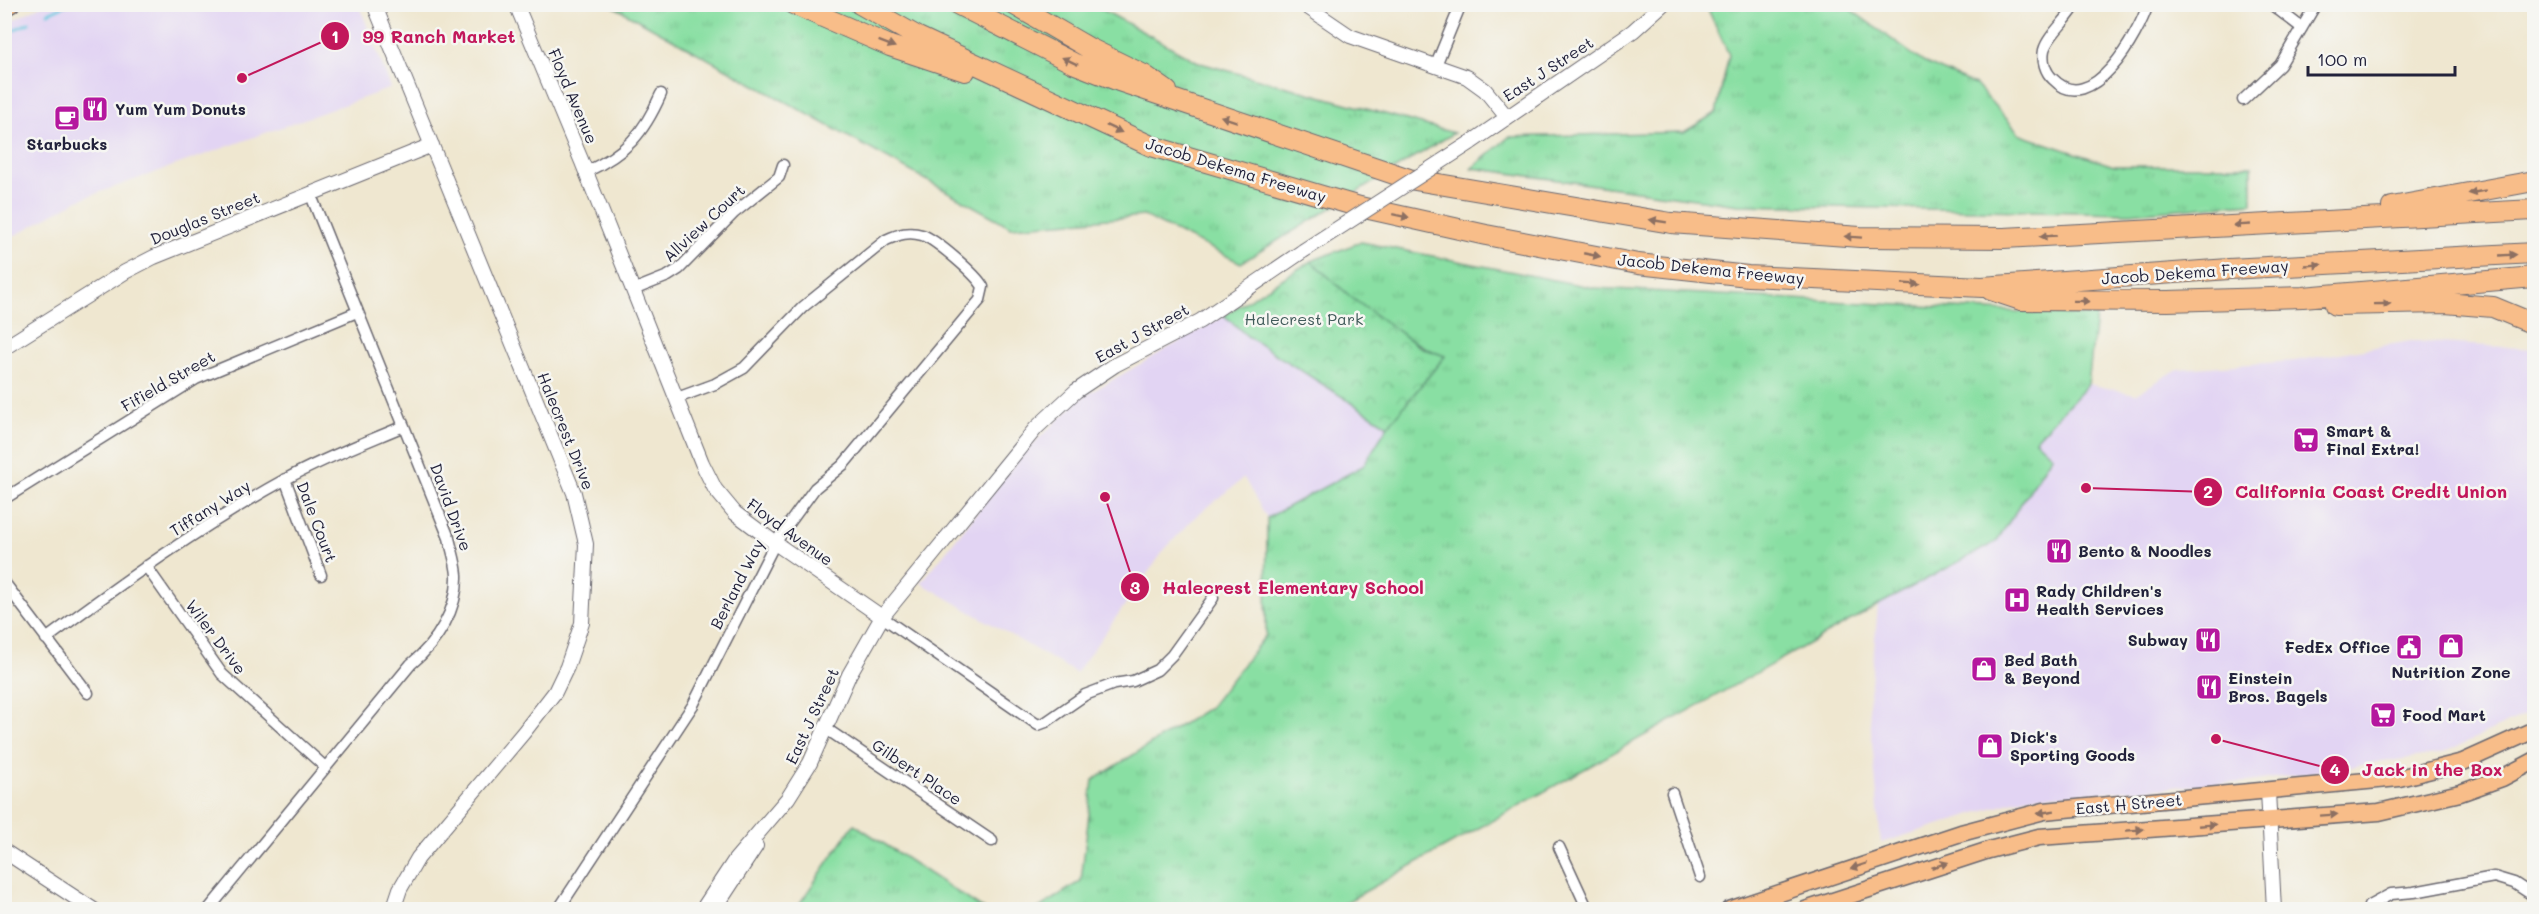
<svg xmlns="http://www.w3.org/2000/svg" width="2539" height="914" font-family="Mali,sans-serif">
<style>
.built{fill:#e2d4f3}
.grass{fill:url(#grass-tufts);stroke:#56806f;stroke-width:1.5}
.park{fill:url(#park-crowns);stroke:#56806f;stroke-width:1.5}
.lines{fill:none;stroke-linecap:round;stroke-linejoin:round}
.stream{stroke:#61c8de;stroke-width:3}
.minor-casing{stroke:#6a676f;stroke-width:13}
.tertiary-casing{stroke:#6a676f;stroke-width:16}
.primary-casing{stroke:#6a676f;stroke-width:19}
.motorway-casing{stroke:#6a676f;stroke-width:22}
.minor{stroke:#fff;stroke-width:10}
.tertiary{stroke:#fff;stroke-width:14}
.primary{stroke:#f8bd89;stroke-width:16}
.motorway{stroke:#f8bd89;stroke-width:20}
.tertiary-bridge-casing{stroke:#6a676f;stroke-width:16;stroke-linecap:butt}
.tertiary-bridge{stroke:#fff;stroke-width:14}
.oneway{fill:#8d7062}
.labels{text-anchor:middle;stroke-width:5;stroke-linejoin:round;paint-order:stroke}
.street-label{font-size:16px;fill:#22223b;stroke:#f6f6f2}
.poi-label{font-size:16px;font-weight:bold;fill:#22223b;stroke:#f6f6f2;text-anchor:start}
.park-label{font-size:16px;fill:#415b5a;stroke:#f6f6f2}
.leader{fill:none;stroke:#c2185b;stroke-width:2}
.callout-dot{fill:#c2185b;stroke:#f6f6f2;stroke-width:2}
.mark-label{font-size:18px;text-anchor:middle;font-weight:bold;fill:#fff}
.callout-label{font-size:18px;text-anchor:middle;font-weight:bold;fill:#c2185b;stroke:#f6f6f2;stroke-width:5;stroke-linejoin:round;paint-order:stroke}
</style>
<defs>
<pattern id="grass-tufts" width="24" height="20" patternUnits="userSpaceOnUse" patternTransform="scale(1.5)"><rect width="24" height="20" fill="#89dfa3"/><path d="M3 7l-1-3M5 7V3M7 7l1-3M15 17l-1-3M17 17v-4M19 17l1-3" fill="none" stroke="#76bf8d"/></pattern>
<pattern id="park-crowns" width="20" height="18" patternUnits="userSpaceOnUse" patternTransform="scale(1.5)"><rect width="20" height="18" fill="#89dfa3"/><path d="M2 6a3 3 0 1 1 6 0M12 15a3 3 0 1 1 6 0" fill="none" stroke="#76bf8d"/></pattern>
</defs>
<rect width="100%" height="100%" fill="#f6f6f2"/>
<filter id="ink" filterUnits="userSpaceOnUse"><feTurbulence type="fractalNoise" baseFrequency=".0167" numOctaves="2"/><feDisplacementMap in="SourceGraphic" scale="12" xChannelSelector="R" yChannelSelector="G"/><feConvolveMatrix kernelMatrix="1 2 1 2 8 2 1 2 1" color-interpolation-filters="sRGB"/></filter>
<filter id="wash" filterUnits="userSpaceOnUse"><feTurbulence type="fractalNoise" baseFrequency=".008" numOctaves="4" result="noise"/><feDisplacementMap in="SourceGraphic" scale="24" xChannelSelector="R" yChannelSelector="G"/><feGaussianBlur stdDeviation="1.35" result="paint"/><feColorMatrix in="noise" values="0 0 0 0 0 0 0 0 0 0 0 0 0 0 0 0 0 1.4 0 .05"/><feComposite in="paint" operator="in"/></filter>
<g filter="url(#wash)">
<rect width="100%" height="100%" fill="#efe7d0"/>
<path class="built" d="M 43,5 L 359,5 L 391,88 L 78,200 L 5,241 L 5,24 Z
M 1224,316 L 1247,336 L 1388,426 L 1363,466 L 1267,518 L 1244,478 L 1196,516 L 1165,549 L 1076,673 L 921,583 L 1024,453 L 1081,398 Z
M 2411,341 L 2534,349 L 2534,711 L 2443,753 L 2248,782 L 2026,797 L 1881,843 L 1869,706 L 1878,605 L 1996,542 L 2035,440 L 2088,384 L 2136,394 L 2178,369 L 2294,361 Z"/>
<path class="grass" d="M 1843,4 L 1923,62 L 1976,85 L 2021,135 L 2114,166 L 2252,166 L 2252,203 L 2130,213 L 1738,205 L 1472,168 L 1509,137 L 1684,132 L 1716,113 L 1729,55 L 1706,5 Z
M 611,5 L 1094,5 L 1200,63 L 1454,133 L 1241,263 L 1144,216 L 1011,227 Z
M 1361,242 L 1595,288 L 2096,316 L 2088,384 L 2035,440 L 2052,456 L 1996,542 L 1878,605 L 1334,909 L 1036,910 L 1081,881 L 1093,780 L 1210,707 L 1266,635 L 1267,518 L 1363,466 L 1388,426 L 1444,356 C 1401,340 1343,294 1311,261 Z
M 854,824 L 983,909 L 796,909 Z"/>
<path class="park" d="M 1311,261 L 1352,298 L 1420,347 L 1445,356 L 1388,426 L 1247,336 L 1224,315 Z"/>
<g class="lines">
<path class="stream" d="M 48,13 L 68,4
M 4,34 L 29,23"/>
</g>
</g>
<g filter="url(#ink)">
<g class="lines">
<defs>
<path id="minor" d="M 2076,4 C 2069,19 2048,35 2044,50 C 2042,60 2045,72 2053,79 C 2091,119 2139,34 2148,4
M 2271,4 L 2302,28
M 1436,65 L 1461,4
M 2243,100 L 2280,65 L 2316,4
M 586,172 C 626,153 643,135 661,94
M 633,290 L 668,276 L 679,269 L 734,213 L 779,177 L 783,165
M 285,479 L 321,575
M 4,499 L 196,379 L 357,312
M 146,566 L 222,674 L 325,767
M 4,582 L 88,693
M 882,617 L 1038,725 L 1046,722 L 1085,695 L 1114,684 L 1133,681 L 1157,670 L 1172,655 L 1213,598
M 46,639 C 123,582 202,525 286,479 C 324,458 364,443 404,426
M 825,728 L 992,841
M 1672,793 L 1700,877
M 1559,847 L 1588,910
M 208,910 L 411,664 C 437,643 458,609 457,575 C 456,562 452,551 449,538 L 310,193
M 558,910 L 693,705 L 775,543 L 815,488 L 843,465 L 980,300 L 983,287 C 977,275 935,239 922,235 C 909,231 899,234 886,240 L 803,307 L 744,368 L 715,384 L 677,398
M 2368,910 L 2369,906 L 2391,894 L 2414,892 L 2494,877 L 2514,883 L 2534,896"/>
<path id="tertiary" d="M 374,4 L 574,493 L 586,544 L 584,584 L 582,623 L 567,667 L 555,692 L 524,732 L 418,858 L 400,889 L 393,910
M 516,4 L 582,162 L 702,463 L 715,489 L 735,513 L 775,543 L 882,617
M 1303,4 L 1350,36 L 1467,77 L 1485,90 L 1506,116
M 1470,143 L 1633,31 L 1663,4
M 4,348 L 125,272 L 154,257 L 432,145
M 2268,791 L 2274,910
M 4,851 L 94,910
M 702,910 L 735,860 L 788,798 L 810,763 L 849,675 L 882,617 L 1036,428 L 1076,391 L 1115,365 L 1200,321 L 1303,251
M 714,910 L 756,846"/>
<path id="primary" d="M 4,8 L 11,4
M 1729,910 L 1961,833 L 2044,811 L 2399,778 L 2463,762 L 2534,730
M 1805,910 L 1989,850 L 2039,837 L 2379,812 L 2460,793 L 2502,778 L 2534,761"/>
<path id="motorway" d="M 793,4 L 890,46 L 965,71
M 860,4 L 918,37 L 1151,146 L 1360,207 L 1486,235 L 1638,264 L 1748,276 L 1982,287 L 2229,269 L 2534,253
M 957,4 L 1073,63 L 1119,81 L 1409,179 L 1671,223 L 1860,237 L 2004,238 L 2534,210
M 1013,4 L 1087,47 L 1144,75 L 1167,91
M 2392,207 L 2534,181
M 1991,290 L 2021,300 L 2168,301 L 2303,297 L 2534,277
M 2335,305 L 2445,303 L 2493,307 L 2534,324"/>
</defs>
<use href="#minor" class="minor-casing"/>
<use href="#tertiary" class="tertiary-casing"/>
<use href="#primary" class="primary-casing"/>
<use href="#motorway" class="motorway-casing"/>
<use href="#minor" class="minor"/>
<use href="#tertiary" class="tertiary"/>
<use href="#primary" class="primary"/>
<use href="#motorway" class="motorway"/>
<defs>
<path id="tertiary-bridge" d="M 1303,251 L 1470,143"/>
</defs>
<use href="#tertiary-bridge" class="tertiary-bridge-casing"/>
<use href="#tertiary-bridge" class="tertiary-bridge"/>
</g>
<defs><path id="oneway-solid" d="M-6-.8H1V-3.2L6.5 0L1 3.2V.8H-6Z" transform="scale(1.5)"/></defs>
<g class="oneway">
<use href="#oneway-solid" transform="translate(887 44) rotate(21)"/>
<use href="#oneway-solid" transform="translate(1070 61) rotate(-155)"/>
<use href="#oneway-solid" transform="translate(1229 119) rotate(-161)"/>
<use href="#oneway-solid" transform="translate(1114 129) rotate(25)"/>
<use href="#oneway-solid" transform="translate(2477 192) rotate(170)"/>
<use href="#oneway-solid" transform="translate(1401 216) rotate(12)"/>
<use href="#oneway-solid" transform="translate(1658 221) rotate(-171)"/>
<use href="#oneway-solid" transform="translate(2242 225) rotate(177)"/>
<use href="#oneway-solid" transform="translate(2048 236) rotate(177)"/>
<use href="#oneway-solid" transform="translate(1853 237) rotate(-176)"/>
<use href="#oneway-solid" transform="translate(1592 255) rotate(11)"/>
<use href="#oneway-solid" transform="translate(2508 255) rotate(-3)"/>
<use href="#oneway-solid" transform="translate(2313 265) rotate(-3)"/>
<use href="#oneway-solid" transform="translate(1911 284) rotate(3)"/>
<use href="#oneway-solid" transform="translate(2081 301) rotate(1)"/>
<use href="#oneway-solid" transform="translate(2382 304) rotate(-1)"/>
<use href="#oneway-solid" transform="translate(2046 812) rotate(171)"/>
<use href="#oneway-solid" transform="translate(2329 815) rotate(-4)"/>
<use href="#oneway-solid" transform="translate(2207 825) rotate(-5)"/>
<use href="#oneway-solid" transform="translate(2135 830) rotate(-4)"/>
<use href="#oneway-solid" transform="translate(1940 865) rotate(-18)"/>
<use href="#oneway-solid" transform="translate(1859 866) rotate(162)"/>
</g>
</g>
<defs>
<symbol id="restaurant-square" viewBox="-11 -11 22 22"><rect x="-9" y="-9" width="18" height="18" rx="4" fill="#b5179e" stroke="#f6f6f2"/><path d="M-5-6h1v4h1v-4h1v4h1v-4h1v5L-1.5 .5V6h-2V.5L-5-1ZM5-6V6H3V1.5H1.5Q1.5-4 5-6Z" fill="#fff"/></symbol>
<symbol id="cafe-square" viewBox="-11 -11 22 22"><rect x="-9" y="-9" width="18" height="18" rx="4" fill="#b5179e" stroke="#f6f6f2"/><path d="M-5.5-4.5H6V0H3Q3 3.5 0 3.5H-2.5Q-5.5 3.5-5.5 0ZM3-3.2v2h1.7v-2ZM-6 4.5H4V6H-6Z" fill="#fff"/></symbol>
<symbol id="supermarket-square" viewBox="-11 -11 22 22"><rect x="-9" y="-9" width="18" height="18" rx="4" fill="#b5179e" stroke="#f6f6f2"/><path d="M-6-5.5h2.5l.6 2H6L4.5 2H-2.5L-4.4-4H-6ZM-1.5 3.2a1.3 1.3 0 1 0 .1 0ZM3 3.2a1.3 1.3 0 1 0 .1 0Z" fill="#fff"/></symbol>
<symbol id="hospital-square" viewBox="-11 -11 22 22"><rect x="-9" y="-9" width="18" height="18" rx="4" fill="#b5179e" stroke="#f6f6f2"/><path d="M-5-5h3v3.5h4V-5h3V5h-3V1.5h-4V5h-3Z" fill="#fff"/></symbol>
<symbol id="shop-square" viewBox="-11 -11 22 22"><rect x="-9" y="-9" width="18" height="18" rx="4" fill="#b5179e" stroke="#f6f6f2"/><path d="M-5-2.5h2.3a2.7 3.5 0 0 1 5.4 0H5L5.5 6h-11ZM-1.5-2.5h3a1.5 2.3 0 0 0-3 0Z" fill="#fff"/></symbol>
<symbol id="civic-square" viewBox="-11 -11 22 22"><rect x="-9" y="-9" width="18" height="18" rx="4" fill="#b5179e" stroke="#f6f6f2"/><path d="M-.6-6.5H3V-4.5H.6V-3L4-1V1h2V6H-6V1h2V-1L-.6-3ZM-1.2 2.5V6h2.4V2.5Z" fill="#fff"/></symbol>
</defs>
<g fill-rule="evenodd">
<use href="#restaurant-square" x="80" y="94" width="30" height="30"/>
<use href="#cafe-square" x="52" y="103" width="30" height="30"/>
<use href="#supermarket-square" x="2291" y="425" width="30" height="30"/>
<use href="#restaurant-square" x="2044" y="536" width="30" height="30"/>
<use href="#hospital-square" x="2002" y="585" width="30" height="30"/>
<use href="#restaurant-square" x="2193" y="625" width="30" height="30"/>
<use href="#shop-square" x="2436" y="631" width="30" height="30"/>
<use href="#civic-square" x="2394" y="632" width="30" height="30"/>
<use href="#shop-square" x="1969" y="654" width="30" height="30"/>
<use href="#restaurant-square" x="2194" y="672" width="30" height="30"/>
<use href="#supermarket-square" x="2368" y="700" width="30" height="30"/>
<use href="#shop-square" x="1975" y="731" width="30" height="30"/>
</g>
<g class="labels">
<g class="street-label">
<text transform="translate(1548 69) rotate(-33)" y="6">East J Street</text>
<text transform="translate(573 96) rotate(67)" y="6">Floyd Avenue</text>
<text transform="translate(1236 170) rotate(17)" y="6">Jacob Dekema Freeway</text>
<text transform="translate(205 218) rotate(-22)" y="6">Douglas Street</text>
<text transform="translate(704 223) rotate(-43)" y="6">Allview Court</text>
<text transform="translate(1711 269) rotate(6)" y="6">Jacob Dekema Freeway</text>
<text transform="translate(2195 272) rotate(-4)" y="6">Jacob Dekema Freeway</text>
<text transform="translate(1142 333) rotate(-29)" y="6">East J Street</text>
<text transform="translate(168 381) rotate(-30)" y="6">Fifield Street</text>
<text transform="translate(566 431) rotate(68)" y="6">Halecrest Drive</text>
<text transform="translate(451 507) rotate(70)" y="6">David Drive</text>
<text transform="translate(210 508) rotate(-32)" y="6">Tiffany Way</text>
<text transform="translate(317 522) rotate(69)" y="6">Dale Court</text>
<text transform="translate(790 532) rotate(36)" y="6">Floyd Avenue</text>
<text transform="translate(737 584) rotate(-63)" y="6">Berland Way</text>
<text transform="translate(216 637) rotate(53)" y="6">Wiler Drive</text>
<text transform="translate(812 716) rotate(-65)" y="6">East J Street</text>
<text transform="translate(917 772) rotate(34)" y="6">Gilbert Place</text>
<text transform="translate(2129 804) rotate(-5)" y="6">East H Street</text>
</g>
<g class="poi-label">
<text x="115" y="115">Yum Yum Donuts</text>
<text x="67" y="150" text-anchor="middle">Starbucks</text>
<text x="2326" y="437">Smart &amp;<tspan x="2326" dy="18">Final Extra!</tspan></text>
<text x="2078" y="557">Bento &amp; Noodles</text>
<text x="2036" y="597">Rady Children's<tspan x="2036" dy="18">Health Services</tspan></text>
<text x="2188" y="646" text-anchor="end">Subway</text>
<text x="2390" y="653" text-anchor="end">FedEx Office</text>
<text x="2004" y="666">Bed Bath<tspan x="2004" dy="18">&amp; Beyond</tspan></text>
<text x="2451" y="678" text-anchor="middle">Nutrition Zone</text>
<text x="2228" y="684">Einstein<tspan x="2228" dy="18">Bros. Bagels</tspan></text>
<text x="2402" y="721">Food Mart</text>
<text x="2010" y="743">Dick's<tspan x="2010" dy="18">Sporting Goods</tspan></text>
</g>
<g class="park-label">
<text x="1304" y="325">Halecrest Park</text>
</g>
</g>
<path class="leader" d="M242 78L335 36M2086 488L2208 492M1105 497L1135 587M2216 739L2335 770"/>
<g class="callout-dot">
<circle cx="242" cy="78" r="6"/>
<circle cx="2086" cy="488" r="6"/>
<circle cx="1105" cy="497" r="6"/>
<circle cx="2216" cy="739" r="6"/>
<circle cx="335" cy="36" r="15"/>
<circle cx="2208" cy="492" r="15"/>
<circle cx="1135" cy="587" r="15"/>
<circle cx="2335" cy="770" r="15"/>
</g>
<g class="mark-label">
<text x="335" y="43">1</text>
<text x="2208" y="498">2</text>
<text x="1135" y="594">3</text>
<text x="2335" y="776">4</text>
</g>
<g class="callout-label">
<text x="439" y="43">99 Ranch Market</text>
<text x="2371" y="498">California Coast Credit Union</text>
<text x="1293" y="594">Halecrest Elementary School</text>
<text x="2432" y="776">Jack in the Box</text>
</g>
<rect width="2539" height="914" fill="none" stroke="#f6f6f2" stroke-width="24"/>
<path d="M2308 66v9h147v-9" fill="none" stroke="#22223b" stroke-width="3"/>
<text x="2317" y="66" font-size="18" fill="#22223b" stroke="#f6f6f2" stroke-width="4.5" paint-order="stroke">100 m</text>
</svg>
